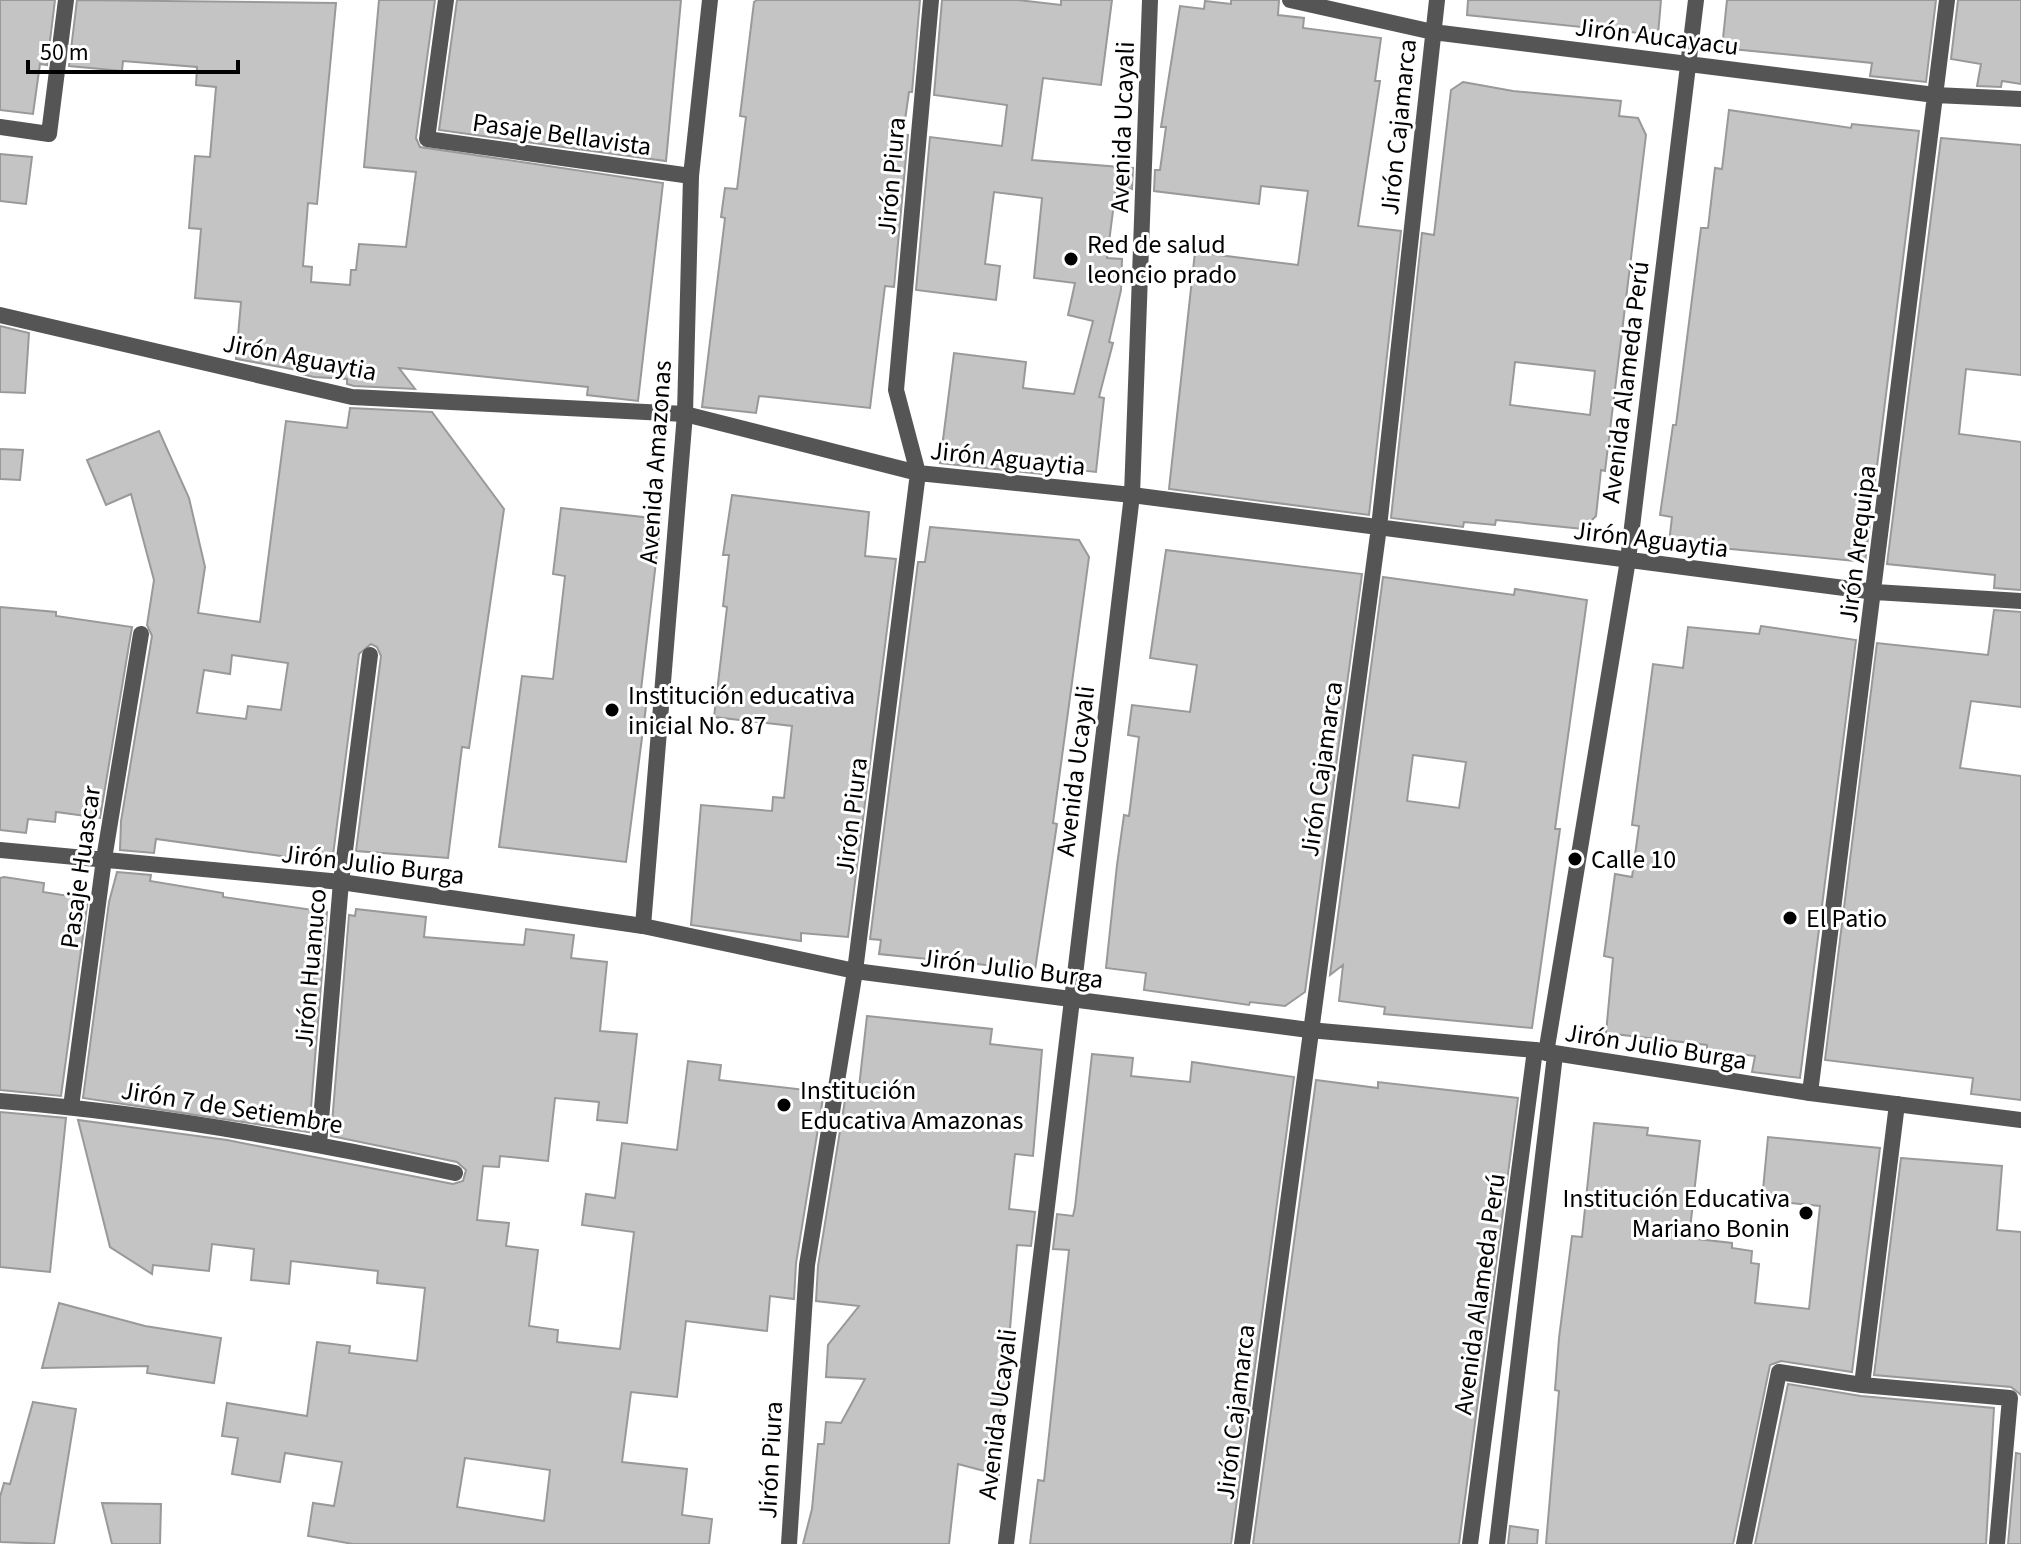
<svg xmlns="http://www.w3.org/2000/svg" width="2021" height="1544" font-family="'Source Sans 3',sans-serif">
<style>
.building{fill:#c4c4c4;stroke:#999;stroke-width:2;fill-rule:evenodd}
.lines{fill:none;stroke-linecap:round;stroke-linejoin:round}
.minor{stroke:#555;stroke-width:16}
.tertiary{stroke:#555;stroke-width:16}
.poi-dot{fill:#000;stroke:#fff;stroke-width:3}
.labels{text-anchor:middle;stroke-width:6;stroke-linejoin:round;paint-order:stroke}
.street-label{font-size:26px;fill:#000;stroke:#fff}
.poi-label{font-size:26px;fill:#000;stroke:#fff;text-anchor:start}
</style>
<rect width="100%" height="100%" fill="#fff"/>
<path class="building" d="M 0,0 L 55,0 L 47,65 L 40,64 L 33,114 L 0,110 Z
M 77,0 L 336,3 L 317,204 L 308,203 L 303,266 L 312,267 L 311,282 L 350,285 L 351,270 L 356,270 L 359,244 L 406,247 L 416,172 L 364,167 L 379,0 L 435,0 L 416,138 L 420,147 L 663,183 L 638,401 L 587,395 L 588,387 L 399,368 L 415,389 L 354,386 L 347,384 L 347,379 L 314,377 L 297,373 L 297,370 L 236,359 L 241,302 L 195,298 L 201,229 L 189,228 L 195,156 L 210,157 L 216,87 L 196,85 L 197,67 L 123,61 L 122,71 L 69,66 Z
M 457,0 L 681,0 L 666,161 L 439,130 Z
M 757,0 L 920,0 L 912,92 L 909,92 L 903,134 L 908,135 L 894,287 L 885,286 L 870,408 L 759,396 L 756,413 L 702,407 L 725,218 L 721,217 L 725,188 L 737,189 L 746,117 L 740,116 L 754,2 Z
M 942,0 L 1018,0 L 1061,5 L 1061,0 L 1112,0 L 1101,85 L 1043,78 L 1032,160 L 1133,168 L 1132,189 L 1116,187 L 1107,258 L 1122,259 L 1121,290 L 1109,342 L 1113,343 L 1099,397 L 1104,398 L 1096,472 L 1051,467 L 1050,475 L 940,463 L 954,353 L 1026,362 L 1023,388 L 1074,394 L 1093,321 L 1068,315 L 1075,283 L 1034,278 L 1042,198 L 994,192 L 985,264 L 1000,266 L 996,300 L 916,290 L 930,137 L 1002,146 L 1007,105 L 934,95 Z
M 1231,0 L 1279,0 L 1278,15 L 1304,18 L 1303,28 L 1381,38 L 1375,81 L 1380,81 L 1358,226 L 1401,231 L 1369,515 L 1169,489 L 1195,252 L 1298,265 L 1308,191 L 1261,186 L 1259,204 L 1154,191 L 1155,170 L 1160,170 L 1166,127 L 1161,127 L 1180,6 L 1204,9 L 1205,1 L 1231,4 Z
M 1468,0 L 1661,0 L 1658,35 L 1467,15 Z
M 1727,0 L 1936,0 L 1926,82 L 1870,76 L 1872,63 L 1722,48 Z
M 1958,0 L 2021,0 L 2021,84 L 2002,81 L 2001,87 L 1977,86 L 1981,64 L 1951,59 Z
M 1463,82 L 1513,91 L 1621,101 L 1619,116 L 1638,118 L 1646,135 L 1605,471 L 1601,470 L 1596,516 L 1583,529 L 1496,520 L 1495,525 L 1464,522 L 1463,527 L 1391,518 L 1422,233 L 1434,235 L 1451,90 ZM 1515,362 L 1595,371 L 1590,415 L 1510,405 Z
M 1729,110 L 1851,128 L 1852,124 L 1919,131 L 1865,562 L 1669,543 L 1672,517 L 1660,515 L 1673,425 L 1676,425 L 1701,228 L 1708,228 L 1715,168 L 1722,169 Z
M 1941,138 L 2021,145 L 2021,375 L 1966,369 L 1959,434 L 2021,442 L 2021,590 L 1994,588 L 1995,575 L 1887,564 Z
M 0,154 L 32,157 L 26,204 L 0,201 Z
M 0,326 L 29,333 L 25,393 L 0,392 Z
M 350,408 L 432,412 L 504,509 L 469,748 L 462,747 L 448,858 L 356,851 L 381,656 L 377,647 L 371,644 L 359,654 L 332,863 L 156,839 L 154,853 L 120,850 L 121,821 L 152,636 L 147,625 L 154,580 L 131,494 L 106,505 L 87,460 L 159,431 L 189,498 L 205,567 L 198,613 L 260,622 L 286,421 L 347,428 ZM 232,655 L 288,663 L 281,710 L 248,706 L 246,719 L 197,713 L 204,670 L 230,674 Z
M 0,449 L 23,450 L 20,480 L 0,479 Z
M 732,495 L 869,512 L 865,556 L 896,559 L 848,937 L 801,933 L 801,941 L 691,925 L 701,805 L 772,811 L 773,797 L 784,798 L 792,726 L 714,717 L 727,607 L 723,606 L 729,555 L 723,555 Z
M 561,508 L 661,519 L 641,690 L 648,691 L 626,862 L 499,847 L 522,676 L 553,679 L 565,576 L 553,574 Z
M 930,527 L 1079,540 L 1089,557 L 1053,823 L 1057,824 L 1035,970 L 879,954 L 881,940 L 870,939 L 918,562 L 925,562 Z
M 1166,550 L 1362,574 L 1305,992 L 1285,1006 L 1250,1002 L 1249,1005 L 1144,990 L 1146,973 L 1106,968 L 1117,865 L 1124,815 L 1129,816 L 1139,737 L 1128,735 L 1132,705 L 1190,712 L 1197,665 L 1150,658 Z
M 1383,577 L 1514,595 L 1515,589 L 1587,600 L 1555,829 L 1560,829 L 1532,1028 L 1384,1014 L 1385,1007 L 1339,1001 L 1343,965 L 1330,975 ZM 1413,755 L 1466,762 L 1459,808 L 1407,801 Z
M 0,607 L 56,612 L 56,616 L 132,627 L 100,818 L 56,812 L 55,822 L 28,819 L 26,833 L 0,830 Z
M 1994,610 L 2021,612 L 2021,707 L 1971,701 L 1960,768 L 2021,776 L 2021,1100 L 1971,1094 L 1973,1078 L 1825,1060 L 1877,643 L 1988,655 Z
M 1761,626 L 1856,640 L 1800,1078 L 1752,1072 L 1755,1056 L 1707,1050 L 1707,1045 L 1606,1033 L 1613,958 L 1604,956 L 1615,874 L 1632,877 L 1639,826 L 1632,825 L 1653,664 L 1683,668 L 1688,627 L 1759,634 Z
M 117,872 L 151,875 L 150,881 L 223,893 L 223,897 L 327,912 L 309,1132 L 83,1098 L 109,902 Z
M 4,877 L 44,883 L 43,892 L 88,899 L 61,1096 L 0,1090 L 0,878 Z
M 356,909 L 426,917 L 424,937 L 524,945 L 526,929 L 574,935 L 571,958 L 607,962 L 600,1031 L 637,1034 L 627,1123 L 597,1120 L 599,1102 L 555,1098 L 548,1161 L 500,1156 L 499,1167 L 483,1166 L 477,1220 L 509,1223 L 506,1246 L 538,1250 L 529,1326 L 558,1330 L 557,1342 L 620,1349 L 634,1232 L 582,1225 L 586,1194 L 615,1198 L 622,1143 L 677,1150 L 688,1061 L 721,1065 L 719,1080 L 824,1092 L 796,1263 L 794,1299 L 770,1296 L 767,1331 L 686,1321 L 677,1397 L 631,1392 L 622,1462 L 687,1469 L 682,1515 L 712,1519 L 709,1544 L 353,1544 L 308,1536 L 313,1503 L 334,1506 L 342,1462 L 285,1453 L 280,1482 L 232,1474 L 238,1438 L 222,1436 L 227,1403 L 307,1416 L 317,1342 L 350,1346 L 349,1353 L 417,1361 L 425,1288 L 377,1283 L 378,1271 L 291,1261 L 289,1284 L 251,1280 L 254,1249 L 212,1244 L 209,1271 L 153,1265 L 152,1274 L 110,1247 L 78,1120 L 227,1140 L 453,1184 L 463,1181 L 466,1170 L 457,1162 L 331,1136 L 349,915 L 355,916 ZM 465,1458 L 550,1470 L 544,1521 L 457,1507 Z
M 867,1016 L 992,1029 L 990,1044 L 1042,1050 L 1033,1156 L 1015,1154 L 1009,1209 L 1035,1212 L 1031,1246 L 1017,1245 L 1005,1389 L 996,1431 L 1001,1432 L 997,1449 L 999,1475 L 958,1464 L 949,1544 L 803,1544 L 812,1509 L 818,1444 L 824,1444 L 826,1422 L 841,1423 L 865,1379 L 826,1377 L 828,1345 L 859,1306 L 816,1301 L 818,1266 L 846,1094 L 858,1096 Z
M 1092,1054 L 1133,1058 L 1131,1076 L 1190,1082 L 1192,1062 L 1294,1077 L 1231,1544 L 1030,1544 L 1038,1480 L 1044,1481 L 1069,1250 L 1053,1249 L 1057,1214 L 1073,1216 L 1075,1207 Z
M 1316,1080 L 1378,1088 L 1378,1082 L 1518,1098 L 1459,1544 L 1253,1544 Z
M 0,1112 L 66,1118 L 50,1272 L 0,1267 Z
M 1594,1123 L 1648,1128 L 1647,1135 L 1700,1141 L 1689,1238 L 1732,1243 L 1732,1248 L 1752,1251 L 1751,1263 L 1759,1264 L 1755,1303 L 1809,1309 L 1820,1206 L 1762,1200 L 1768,1137 L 1880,1148 L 1852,1372 L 1781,1361 L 1770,1365 L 1733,1544 L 1546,1544 L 1559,1391 L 1555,1390 L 1559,1338 L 1572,1236 L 1582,1237 Z
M 1901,1158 L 2002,1166 L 1997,1230 L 2021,1232 L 2021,1395 L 2011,1387 L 1874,1375 Z
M 59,1303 L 145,1326 L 221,1338 L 214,1383 L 147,1373 L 148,1366 L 42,1368 Z
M 1788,1384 L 1861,1396 L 1994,1408 L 1986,1544 L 1755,1544 Z
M 33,1402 L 76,1409 L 54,1544 L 0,1542 L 0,1497 L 4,1483 L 10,1484 Z
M 2016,1453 L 2021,1454 L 2021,1544 L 2008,1544 Z
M 102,1503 L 161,1504 L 160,1544 L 112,1544 Z
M 1510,1526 L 1538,1530 L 1537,1544 L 1508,1544 Z"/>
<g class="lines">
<path class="minor" d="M 446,0 L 427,139 L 691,176
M 1290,0 L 1433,32 L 1935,95 L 2021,99
M 0,127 L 49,134 L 66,0
M 0,315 L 352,397 L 685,414 L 918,473 L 1132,495 L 1875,592 L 2021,601
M 0,850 L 341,882 L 643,926
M 1546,1053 L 1628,560 L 1696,0
M 1810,1093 L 1947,0
M 0,1101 C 153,1113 305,1140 455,1173
M 71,1107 L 104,859 L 141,634
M 319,1144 L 341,882 L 370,655
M 1862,1385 L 1897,1104
M 789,1544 L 807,1265 L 855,971 L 918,473 L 896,390 L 931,0
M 1006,1544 L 1072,1000
M 1242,1544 L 1379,527 L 1437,0
M 1470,1544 L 1535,1050
M 1497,1544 L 1555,1055
M 1744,1544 L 1779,1372 L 1862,1385 L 2010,1398 L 1997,1544"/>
<path class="tertiary" d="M 710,0 L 691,176 L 685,414 L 643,926 L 855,971 L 1309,1030 L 1535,1050 L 1810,1093 L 2021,1120
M 1072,1000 L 1132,495 L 1150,0"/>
</g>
<g class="poi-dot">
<circle cx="1071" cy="259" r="8"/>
<circle cx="612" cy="710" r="8"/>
<circle cx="1575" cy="859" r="8"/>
<circle cx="1790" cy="918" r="8"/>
<circle cx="784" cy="1105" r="8"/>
<circle cx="1806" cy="1213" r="8"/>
</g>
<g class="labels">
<g class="street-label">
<text transform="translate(1657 36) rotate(7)" y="9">Jirón Aucayacu</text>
<text transform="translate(1122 127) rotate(-88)" y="9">Avenida Ucayali</text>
<text transform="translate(1398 127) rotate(-84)" y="9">Jirón Cajamarca</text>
<text transform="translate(562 134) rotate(8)" y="9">Pasaje Bellavista</text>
<text transform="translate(891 176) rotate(-85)" y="9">Jirón Piura</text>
<text transform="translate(300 357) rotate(11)" y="9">Jirón Aguaytia</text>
<text transform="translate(1625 382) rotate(-83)" y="9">Avenida Alameda Perú</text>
<text transform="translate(1008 458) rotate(6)" y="9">Jirón Aguaytia</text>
<text transform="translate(655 462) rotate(-86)" y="9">Avenida Amazonas</text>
<text transform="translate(1651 539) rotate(7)" y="9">Jirón Aguaytia</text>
<text transform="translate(1857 544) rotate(-83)" y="9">Jirón Arequipa</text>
<text transform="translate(1321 769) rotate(-82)" y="9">Jirón Cajamarca</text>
<text transform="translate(1075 771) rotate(-83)" y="9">Avenida Ucayali</text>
<text transform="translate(851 816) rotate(-83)" y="9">Jirón Piura</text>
<text transform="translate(373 864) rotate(7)" y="9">Jirón Julio Burga</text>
<text transform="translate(80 867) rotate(-82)" y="9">Pasaje Huascar</text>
<text transform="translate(310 968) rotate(-85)" y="9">Jirón Huanuco</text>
<text transform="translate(1012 968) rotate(7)" y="9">Jirón Julio Burga</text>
<text transform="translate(1656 1046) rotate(9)" y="9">Jirón Julio Burga</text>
<text transform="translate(232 1107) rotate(9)" y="9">Jirón 7 de Setiembre</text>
<text transform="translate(1479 1294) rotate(-82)" y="9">Avenida Alameda Perú</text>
<text transform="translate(1235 1412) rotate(-83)" y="9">Jirón Cajamarca</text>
<text transform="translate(997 1414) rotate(-83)" y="9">Avenida Ucayali</text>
<text transform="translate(770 1460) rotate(-87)" y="9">Jirón Piura</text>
</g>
<g class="poi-label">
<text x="1087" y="253">Red de salud<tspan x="1087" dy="30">leoncio prado</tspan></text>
<text x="628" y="704">Institución educativa<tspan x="628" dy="30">inicial No. 87</tspan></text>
<text x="1591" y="868">Calle 10</text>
<text x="1806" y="927">El Patio</text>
<text x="800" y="1099">Institución<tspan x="800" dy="30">Educativa Amazonas</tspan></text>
<text x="1790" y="1207" text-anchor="end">Institución Educativa<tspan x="1790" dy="30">Mariano Bonin</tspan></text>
</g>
</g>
<path d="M28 60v12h210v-12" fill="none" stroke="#000000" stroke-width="4"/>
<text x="40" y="60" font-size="24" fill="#000000" stroke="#ffffff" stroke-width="6" paint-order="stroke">50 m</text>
</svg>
